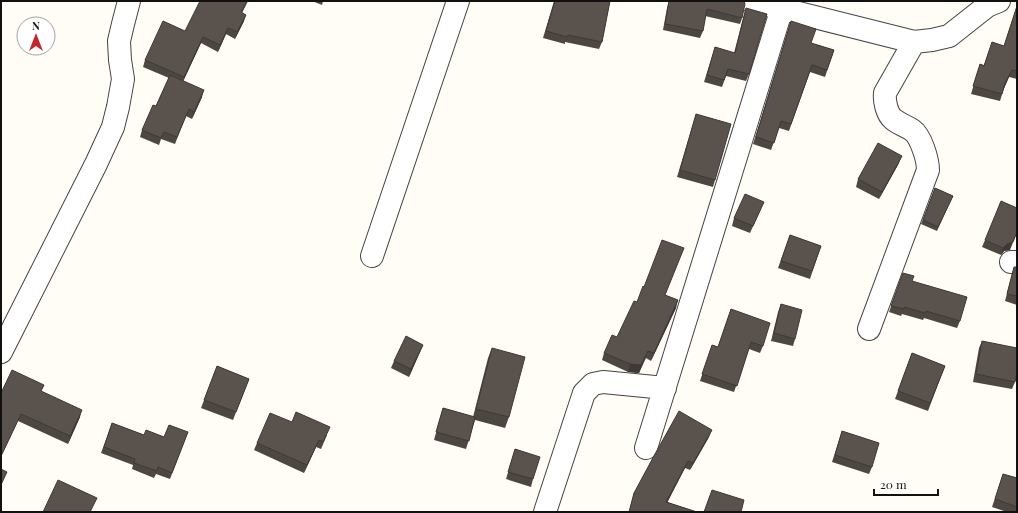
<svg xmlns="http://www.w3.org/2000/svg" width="1018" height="513" font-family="'Playfair Display',serif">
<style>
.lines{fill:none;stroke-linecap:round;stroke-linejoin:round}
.minor-casing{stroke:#444;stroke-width:24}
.minor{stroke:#fff;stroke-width:22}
.wall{fill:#4d4742}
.shaded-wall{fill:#3f3936}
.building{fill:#5a524d;stroke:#3f3936}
</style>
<rect width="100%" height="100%" fill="#fffdf5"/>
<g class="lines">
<defs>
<path id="minor" d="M 751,1 L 914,42 L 932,40 L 949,36 L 987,6 L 999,1
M 372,256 L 458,1
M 1011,262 L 1017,262
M 869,329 L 928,170 C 928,160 921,136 912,130 C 906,126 899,124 893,119 C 887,114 884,101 885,93 L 914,42
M 1,352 L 96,164 L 113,127 L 118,107 L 123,79 L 120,60 L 119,41 L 123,24 L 129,1
M 646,448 L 782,8
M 545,512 L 584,393 L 593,384 L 603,382 L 665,388"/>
</defs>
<use href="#minor" class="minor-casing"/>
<use href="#minor" class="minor"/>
</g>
<path class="wall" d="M 312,1 L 323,1 L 322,5 Z
M 554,1 L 610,1 L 602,42 L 599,49 L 565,42 L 565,44 L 543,38 Z
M 669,1 L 744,1 L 742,18 L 740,24 L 705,16 L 703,31 L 700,38 L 663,30 L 667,8 Z
M 1017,5 L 1017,79 L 1009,77 L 1004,88 L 1000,101 L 971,94 L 980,64 L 984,65 L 992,42 L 1004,46 Z
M 746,8 L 749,74 L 746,81 L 726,76 L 722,87 L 704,82 L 715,47 L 734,53 L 744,15 Z
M 242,13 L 244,21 L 235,39 L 226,34 L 218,52 L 201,43 L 183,81 L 202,97 L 192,119 L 186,116 L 175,144 L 161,139 L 159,145 L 140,137 L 142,130 L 156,106 L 169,78 L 143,67 L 145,60 L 185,31 Z
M 791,21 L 811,43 L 834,50 L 825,77 L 810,72 L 789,131 L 779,128 L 771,150 L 753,144 Z
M 696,114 L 715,180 L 713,187 L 677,177 Z
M 899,163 L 879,199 L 856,187 L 858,179 Z
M 935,188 L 953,196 L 937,231 L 921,224 Z
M 764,202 L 750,233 L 732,226 L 734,218 Z
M 790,235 L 821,246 L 810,279 L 778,268 Z
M 985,240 L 1010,250 L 1004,251 L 1001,255 L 982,247 Z
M 1014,267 L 1017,267 L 1017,305 L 1005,301 L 1012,274 Z
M 903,273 L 960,321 L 957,328 L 924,318 L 923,320 L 902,314 L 901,316 L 889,312 Z
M 666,295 L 676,308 L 651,361 L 646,358 L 639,373 L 628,372 L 602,360 L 604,353 L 617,337 L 637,302 Z
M 781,304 L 795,339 L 793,346 L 771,341 L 778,312 Z
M 731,309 L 763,346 L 760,353 L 749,349 L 734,392 L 700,381 L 712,345 L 718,347 Z
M 982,341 L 1015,382 L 1012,389 L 973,382 L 979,348 Z
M 423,345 L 420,352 L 409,377 L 391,368 L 394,361 Z
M 492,348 L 509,417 L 505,428 L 475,420 L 466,449 L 434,440 L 443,408 L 473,417 L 488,358 Z
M 912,353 L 945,366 L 928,411 L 895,399 Z
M 217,366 L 249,379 L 233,420 L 201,408 Z
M 44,385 L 41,391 L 80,417 L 68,444 L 18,421 L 1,393 Z
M 292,422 L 327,435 L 321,449 L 316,447 L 304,473 L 254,450 L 257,443 Z
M 112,423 L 144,435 L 164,437 L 188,432 L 170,479 L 156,474 L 154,478 L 132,469 L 133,465 L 101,453 Z
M 842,431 L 872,467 L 869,474 L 832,462 Z
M 709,437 L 690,470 L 685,468 L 667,502 L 697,512 L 629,512 L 634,493 Z
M 515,449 L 533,479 L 531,487 L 506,479 Z
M 1003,474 L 1017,478 L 1017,512 L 1007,512 L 992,507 Z"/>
<path class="shaded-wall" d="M 247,1 L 248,1 L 239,19 L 241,12 Z
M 246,15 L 244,21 L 235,39 L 237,32 Z
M 228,28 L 226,34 L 218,52 L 220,45 Z
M 203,37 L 201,43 L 182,84 L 184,77 Z
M 1012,70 L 1003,91 L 1005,83 Z
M 204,90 L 202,97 L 192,119 L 194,112 Z
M 902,156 L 899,163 L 879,199 L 882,192 Z
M 1017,232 L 1010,250 L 1004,251 L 1001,255 L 1003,248 Z
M 678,300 L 676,308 L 651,361 L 654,353 Z
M 423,345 L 420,352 L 409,377 L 411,369 Z
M 648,351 L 639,373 L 628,372 L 630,364 Z
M 82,410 L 80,417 L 68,444 L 70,436 Z
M 21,414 L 18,421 L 1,457 L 1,456 Z
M 712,430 L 709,437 L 690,470 L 693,463 Z
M 319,440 L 316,447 L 304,473 L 307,465 Z
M 688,461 L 685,468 L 664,509 L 666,502 Z
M 7,472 L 1,486 L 1,484 Z"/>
<path class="building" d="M 200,1 L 247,1 L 241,12 L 246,15 L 237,32 L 228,28 L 220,45 L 203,37 L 184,77 L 145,60 L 163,21 L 185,31 Z
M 555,1 L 610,1 L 602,42 L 568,35 L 567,37 L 546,31 Z
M 669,1 L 744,1 L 745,4 L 742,18 L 707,9 L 703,31 L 665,24 Z
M 1017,6 L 1017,71 L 1012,70 L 1005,83 L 1002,94 L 973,86 L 980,64 L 984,66 L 992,42 L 1004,46 Z
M 746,8 L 767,14 L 749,74 L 728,69 L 724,80 L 707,75 L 715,47 L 735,53 Z
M 791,21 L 816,29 L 811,43 L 834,50 L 827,70 L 812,65 L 791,124 L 781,121 L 774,143 L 756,137 Z
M 170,75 L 204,90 L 194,112 L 189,109 L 177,137 L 164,132 L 161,138 L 142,130 L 153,105 L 156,106 Z
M 696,114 L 731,124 L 715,180 L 680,170 Z
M 878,143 L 902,156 L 882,192 L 858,179 Z
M 935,188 L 953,196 L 938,227 L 923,220 Z
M 745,194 L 764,202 L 753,226 L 734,218 Z
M 1001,201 L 1017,208 L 1017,232 L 1013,242 L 1007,244 L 1003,248 L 985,240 Z
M 790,235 L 821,246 L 812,271 L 781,261 Z
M 662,240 L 684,248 L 665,295 L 678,300 L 654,353 L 648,351 L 641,365 L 630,364 L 604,353 L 612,335 L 617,337 L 634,301 L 637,302 L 643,286 L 644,287 Z
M 1014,267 L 1017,267 L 1017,296 L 1007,294 Z
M 903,273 L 914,276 L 912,281 L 967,297 L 960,321 L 926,311 L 925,313 L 904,307 L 904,309 L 891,306 Z
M 781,304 L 802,310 L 795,339 L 774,333 Z
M 731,309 L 770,323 L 763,346 L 751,342 L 737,386 L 702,374 L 712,345 L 718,347 Z
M 406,336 L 423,345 L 411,369 L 394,361 Z
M 982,341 L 1017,348 L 1017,371 L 1015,382 L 976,374 Z
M 492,348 L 525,357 L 509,417 L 476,409 Z
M 912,353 L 945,366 L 930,403 L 898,391 Z
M 217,366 L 249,379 L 236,412 L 204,400 Z
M 12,370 L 44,385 L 41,391 L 82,410 L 70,436 L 21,414 L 1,456 L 1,393 Z
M 443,408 L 475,417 L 469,441 L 436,432 Z
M 679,411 L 712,430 L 693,463 L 688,461 L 666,502 L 697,512 L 629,512 L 634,493 L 655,454 Z
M 296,412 L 330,427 L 323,442 L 319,440 L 307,465 L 257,443 L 270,413 L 292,422 Z
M 112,423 L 144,435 L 146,430 L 164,437 L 169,425 L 188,432 L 172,473 L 158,467 L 157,471 L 134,463 L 135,459 L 104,447 Z
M 842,431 L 879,443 L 872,467 L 835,455 Z
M 515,449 L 540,457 L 533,479 L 508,472 Z
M 1,469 L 7,472 L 1,484 Z
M 1003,474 L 1017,478 L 1017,507 L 995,499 Z
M 58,480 L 97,498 L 90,512 L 43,512 Z
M 712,490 L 744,500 L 741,512 L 704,512 Z"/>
<rect width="1018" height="513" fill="none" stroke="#111111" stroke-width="4"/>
<g transform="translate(36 36)"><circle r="19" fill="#ffffff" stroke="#a0a0a0"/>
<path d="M0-3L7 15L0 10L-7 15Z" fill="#c4262e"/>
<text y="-6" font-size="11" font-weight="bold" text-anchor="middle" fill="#111111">N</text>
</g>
<path d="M874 489v6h64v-6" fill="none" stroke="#111111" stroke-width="2"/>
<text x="880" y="489" font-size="12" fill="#111111" stroke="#ffffff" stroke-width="3" paint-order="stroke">20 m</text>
</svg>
